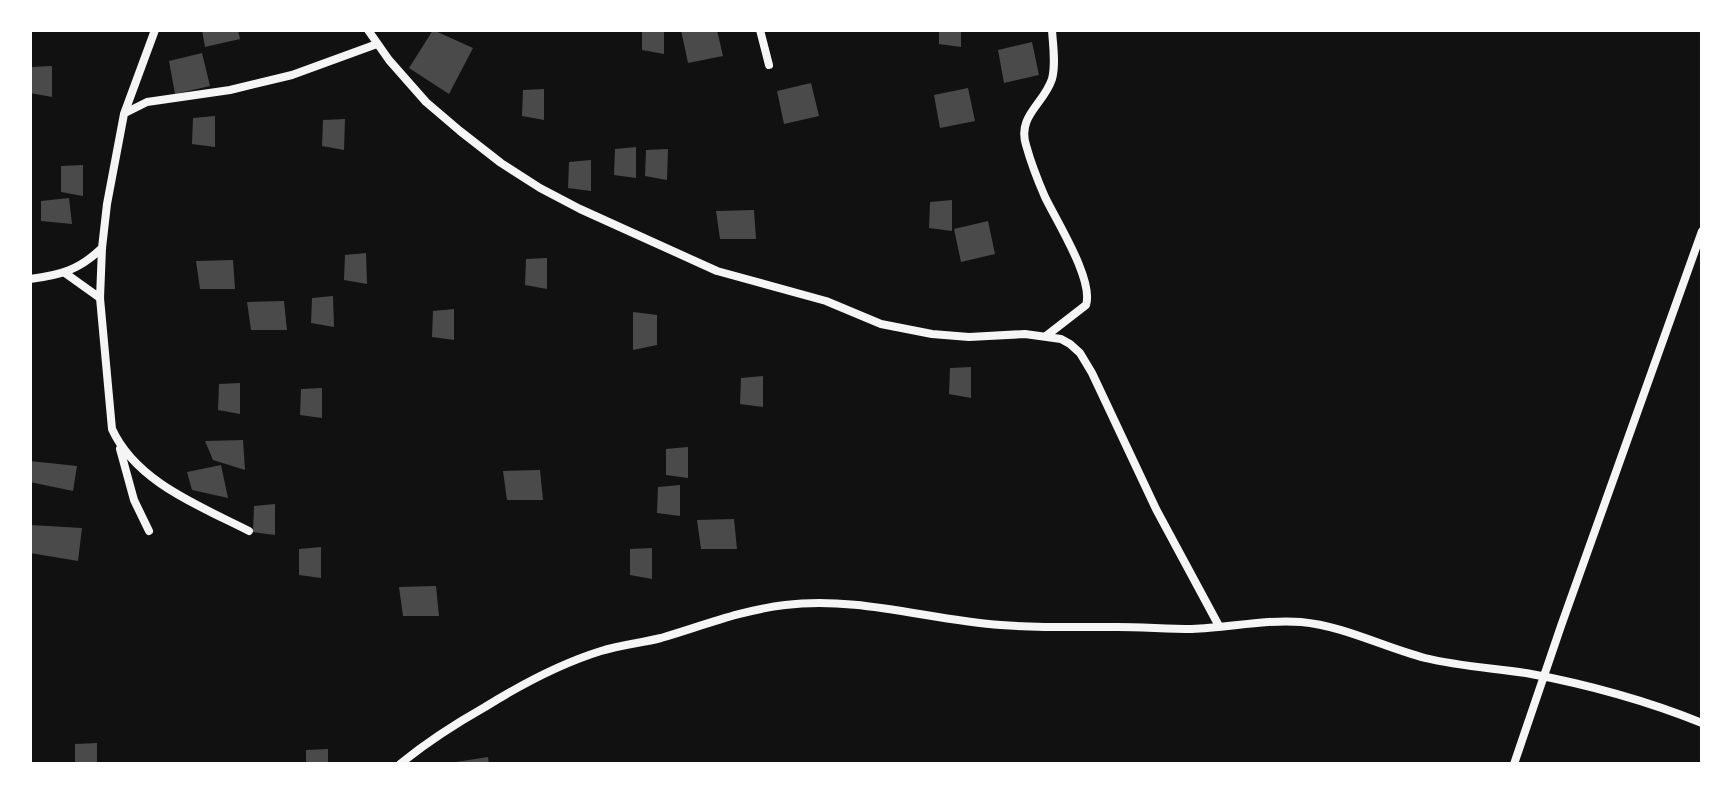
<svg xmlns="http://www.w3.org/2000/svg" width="1732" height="794" font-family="'IBM Plex Sans',sans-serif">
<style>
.building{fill:#4a4a4a}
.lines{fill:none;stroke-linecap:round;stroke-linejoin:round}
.minor{stroke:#f5f5f5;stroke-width:8}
</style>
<rect width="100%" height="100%" fill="#111"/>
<path class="building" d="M 202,30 L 238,30 L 240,39 L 205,47 Z
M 433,30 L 473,48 L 449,94 L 409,68 Z
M 642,30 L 664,30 L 664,54 L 642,50 Z
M 681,30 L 717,30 L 723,56 L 688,63 Z
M 939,30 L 961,30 L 961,47 L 939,44 Z
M 1032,42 L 1039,75 L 1004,83 L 998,50 Z
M 202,53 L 210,86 L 175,94 L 169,61 Z
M 52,66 L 52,97 L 30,93 L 31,67 Z
M 811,83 L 819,116 L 784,124 L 777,91 Z
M 968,88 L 975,121 L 940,128 L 934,95 Z
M 544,89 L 544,120 L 522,116 L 523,90 Z
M 215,116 L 215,147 L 192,144 L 193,118 Z
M 345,119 L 344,150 L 322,146 L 323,120 Z
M 636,147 L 636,178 L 614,175 L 615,149 Z
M 668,149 L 667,180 L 645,176 L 646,150 Z
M 591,160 L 591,191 L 568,188 L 569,162 Z
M 83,165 L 83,196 L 61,192 L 61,166 Z
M 69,198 L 72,224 L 41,221 L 41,201 Z
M 952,200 L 952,231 L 929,228 L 930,202 Z
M 754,210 L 756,239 L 720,239 L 716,211 Z
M 988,221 L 995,254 L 961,262 L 954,229 Z
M 366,253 L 367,284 L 344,280 L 345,255 Z
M 547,258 L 547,289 L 525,285 L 526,259 Z
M 233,260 L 235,289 L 200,289 L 196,261 Z
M 333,296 L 334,327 L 311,323 L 312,298 Z
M 284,301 L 287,330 L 251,330 L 247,302 Z
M 454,309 L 454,340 L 432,337 L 433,311 Z
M 633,312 L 657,315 L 657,345 L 633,350 Z
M 971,367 L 971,398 L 949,394 L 950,368 Z
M 763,376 L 763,407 L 740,404 L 741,378 Z
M 240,383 L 240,414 L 218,410 L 219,384 Z
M 322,388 L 322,418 L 300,415 L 301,389 Z
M 243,440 L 245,470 L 213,460 L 205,441 Z
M 688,447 L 688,478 L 666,475 L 666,449 Z
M 30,461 L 77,466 L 73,491 L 30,482 Z
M 221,465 L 228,498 L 192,490 L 187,472 Z
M 540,470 L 543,500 L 507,500 L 503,471 Z
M 680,485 L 680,516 L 657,513 L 658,487 Z
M 275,504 L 275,535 L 253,532 L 254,506 Z
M 734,519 L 737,549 L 701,549 L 697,520 Z
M 30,525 L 82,528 L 78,561 L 30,553 Z
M 321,547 L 321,578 L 299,575 L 299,549 Z
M 652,548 L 652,579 L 630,575 L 630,549 Z
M 436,586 L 439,616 L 403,616 L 399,587 Z
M 97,743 L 97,764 L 75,764 L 75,744 Z
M 328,749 L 328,764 L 306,764 L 306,750 Z
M 488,757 L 489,764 L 456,764 L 456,762 Z"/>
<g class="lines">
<path class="minor" d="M 155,30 L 124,114 L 107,204 L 102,248 L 100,298 L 112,429 C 136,482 200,506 249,531
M 368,30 L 389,60 L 426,102 L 460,131 L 501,163 L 540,188 L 580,209 L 717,271 L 826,301 L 881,324 L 932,334 L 969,337 L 1025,334 L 1061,339 L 1070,344 L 1080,353 L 1092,373 L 1156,509 L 1219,626
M 760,30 L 769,65
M 125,113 L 147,102 L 230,90 L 292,75 L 377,44
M 65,273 L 100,298
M 30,279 C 61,275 79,270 102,248
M 1046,336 L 1086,305 C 1094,280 1057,222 1045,197 C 1038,181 1031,163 1026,145 C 1017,116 1044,104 1052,79 C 1056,64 1053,46 1052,30
M 120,449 L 134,500 L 149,531
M 400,764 C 427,742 455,724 485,707 C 522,684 559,664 601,651 C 620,645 641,643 661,638 C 702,626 742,610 785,605 C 859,596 929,620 1001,625 C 1040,628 1078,627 1117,627 C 1142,627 1167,629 1192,629 C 1227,628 1266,619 1301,622 C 1344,626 1383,647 1425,658 C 1458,666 1492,668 1526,673 C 1586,684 1645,700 1702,723
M 1514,764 L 1561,626 L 1702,231"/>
</g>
<rect width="1732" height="794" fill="none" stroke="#ffffff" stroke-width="64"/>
</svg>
